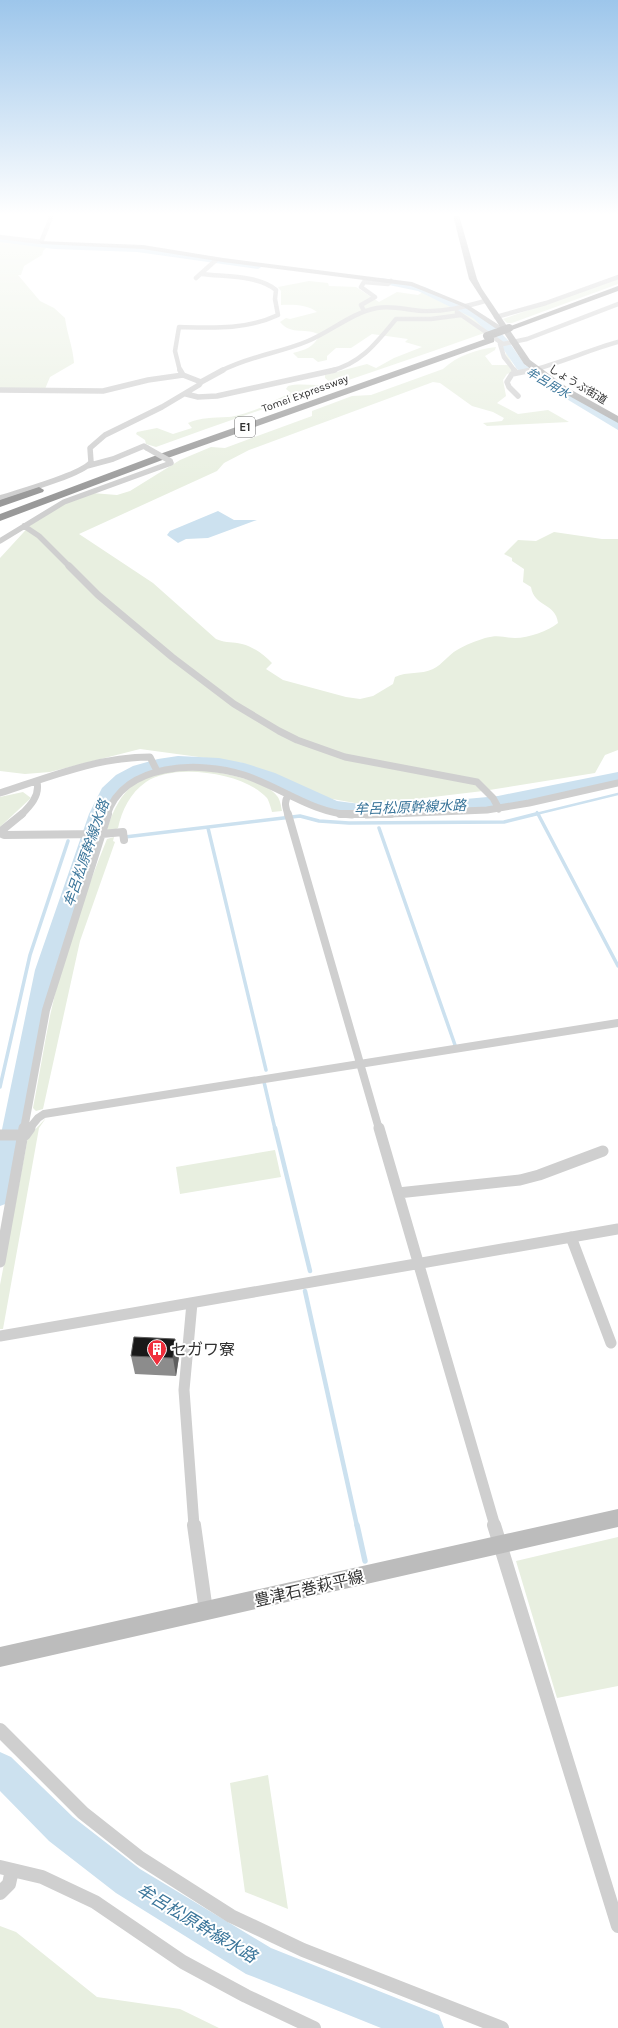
<svg xmlns="http://www.w3.org/2000/svg" width="618" height="2028" font-family="Karla,'Noto Sans JP',sans-serif">
<style>
.green{fill:#e8efe0}
.water{fill:#cce1ef}
.lines{fill:none;stroke-linecap:round;stroke-linejoin:round}
.stream-far3{stroke:#cce1ef;stroke-width:2.5}
.stream-far2{stroke:#cce1ef;stroke-width:3.5}
.stream-far1{stroke:#cce1ef;stroke-width:4.5}
.stream{stroke:#cce1ef;stroke-width:5.5}
.river{fill:#cce1ef;fill-rule:evenodd}
.street-far5{stroke:#cfcfcf;stroke-width:4.5}
.street-far4{stroke:#cfcfcf;stroke-width:5.5}
.street-far3{stroke:#cfcfcf;stroke-width:7}
.street-far2{stroke:#cfcfcf;stroke-width:8}
.street-far1{stroke:#cfcfcf;stroke-width:11}
.street{stroke:#cfcfcf;stroke-width:14}
.secondary{fill:#bcbcbc;fill-rule:evenodd}
.primary{fill:#aaa;fill-rule:evenodd}
.highway{fill:#999;fill-rule:evenodd}
.street-bridge{stroke:#cfcfcf;stroke-width:5.5}
.highway-bridge{stroke:#999;stroke-width:8}
.wall{fill:#8c8c8c}
.shaded-wall{fill:#5e5e5e}
.building{fill:#191919;stroke:#5e5e5e}
.labels{text-anchor:middle;stroke-width:4;stroke-linejoin:round;paint-order:stroke}
.far-street-label{font-size:11px;fill:#323232;stroke:#fff}
.far-water-label{font-size:12px;font-style:italic;fill:#3a759a;stroke:#fff}
.shield{fill:#fff;stroke:#707070;stroke-width:1}
.shield-label{font-size:12px;font-weight:bold;fill:#323232}
.water-label{font-size:14px;font-style:italic;fill:#3a759a;stroke:#fff}
.near-poi-label{font-size:16px;fill:#323232;stroke:#fff;text-anchor:start}
.near-street-label{font-size:16px;fill:#323232;stroke:#fff}
.near-water-label{font-size:17px;font-style:italic;fill:#3a759a;stroke:#fff}
</style>
<rect width="100%" height="100%" fill="#fff"/>
<path class="green" d="M 0,240 L 48,246 L 43,251 L 42,255 L 24,266 L 21,275 L 18,275 L 40,301 L 54,308 L 65,318 C 67,334 73,347 74,363 L 50,377 L 45,389 L 0,388 Z
M 618,279 L 618,284 L 512,323 L 507,323 L 503,319 Z
M 309,281 L 328,283 L 329,286 L 356,287 L 379,302 L 397,292 L 418,295 L 423,292 C 439,300 483,315 490,331 C 379,371 267,406 156,447 L 146,444 L 145,440 L 136,434 L 137,432 L 157,428 L 173,434 L 192,428 L 188,423 C 202,417 212,418 228,417 C 241,416 257,409 270,404 L 271,402 L 291,393 L 286,389 L 288,386 C 303,382 317,388 331,383 L 325,378 L 325,375 L 367,364 L 376,368 L 394,358 L 422,347 L 405,342 L 408,339 L 372,334 L 351,348 L 336,348 L 327,356 L 327,360 L 318,362 L 313,358 L 298,358 L 293,353 C 306,350 313,347 320,335 C 307,327 291,336 280,322 L 286,318 L 290,319 L 317,312 C 309,305 292,304 281,305 L 281,291 L 278,287 Z
M 496,347 L 495,350 L 485,356 L 492,365 L 508,365 L 505,356 L 507,353 L 516,371 L 507,374 L 503,380 L 506,396 L 497,403 L 518,414 L 548,410 L 569,422 L 487,426 L 483,423 L 502,421 L 504,418 L 493,412 L 472,406 L 440,383 L 433,382 L 249,450 L 224,463 L 217,471 L 79,534 L 153,583 L 216,639 C 228,644 232,641 242,644 C 254,647 264,655 272,663 L 266,669 L 283,680 L 346,697 L 360,699 L 373,696 L 393,684 L 395,677 C 407,671 421,675 433,669 C 443,664 448,655 457,650 C 465,645 476,641 485,638 C 500,634 503,638 515,638 C 529,638 548,631 558,623 C 556,603 534,607 531,587 L 523,582 L 524,569 L 512,561 L 512,558 L 504,554 L 518,540 L 536,541 L 554,532 L 602,539 L 618,539 L 618,750 L 605,755 L 595,773 L 483,791 L 366,805 L 327,798 L 243,763 L 140,749 L 50,772 L 25,774 L 0,771 L 0,558 L 34,521 L 57,507 L 92,493 L 117,495 L 130,491 L 180,460 L 211,447 L 225,448 L 312,416 L 312,411 L 352,396 L 371,395 L 443,369 C 457,356 477,349 496,347 Z
M 203,770 C 222,773 265,780 277,796 C 280,799 281,806 282,811 L 272,812 C 271,808 269,801 267,798 C 244,772 173,763 146,782 C 130,793 122,810 118,828 L 113,831 L 107,830 C 124,775 150,771 203,770 Z
M 23,792 L 31,798 L 0,827 L 0,797 Z
M 114,837 L 113,841 L 115,842 L 80,941 L 43,1109 L 36,1111 L 33,1108 C 39,1077 44,1046 50,1016 C 63,955 84,896 107,839 Z
M 46,1118 L 39,1128 L 3,1329 L 0,1329 L 0,1285 L 28,1137 Z
M 275,1150 L 281,1177 L 180,1194 L 176,1167 Z
M 618,1537 L 618,1686 L 557,1698 L 516,1561 Z
M 268,1775 L 288,1909 L 245,1892 L 230,1783 Z
M 0,1926 L 16,1932 L 97,1997 L 180,2009 L 219,2028 L 0,2028 Z"/>
<path class="water" d="M 218,511 L 234,520 L 257,520 L 208,538 L 186,539 L 178,543 L 167,535 L 170,531 Z"/>
<g class="lines">
<path class="stream-far3" d="M 537,812 L 539,815
M 532,815 L 618,794"/>
<path class="stream-far2" d="M 538,814 L 618,966
M 208,828 L 266,1070
M 379,828 L 455,1045
M 125,837 L 300,816 L 319,821 L 349,823 L 504,822 L 536,814
M 264,1082 L 275,1129
M 0,1087 L 30,955 L 68,841"/>
<path class="stream-far1" d="M 275,1128 L 310,1271
M 305,1291 L 357,1526"/>
<path class="stream" d="M 357,1525 L 365,1561"/>
<path class="river" d="M 0,236 L 54,243 L 137,246 L 258,263 L 263,266 L 258,269 L 137,252 L 54,249 L 0,242 Z
M 382,278 L 425,287 L 481,314 L 507,339 L 525,365 L 618,421 L 618,430 L 517,369 L 499,343 L 473,318 L 418,291 L 379,283 L 377,281 L 379,279 Z
M 178,756 L 219,758 L 244,763 L 275,773 L 337,801 L 360,804 L 466,799 L 498,796 L 618,772 L 618,782 C 579,791 540,801 500,807 C 474,811 448,811 422,813 C 402,814 382,816 361,816 C 321,815 289,790 252,776 C 211,762 146,758 116,795 C 111,800 109,808 107,814 L 55,970 L 12,1196 L 8,1203 L 0,1206 L 0,1139 L 35,970 L 89,814 L 102,788 L 116,775 L 133,766 L 158,759 Z
M 0,1752 L 11,1757 L 73,1817 L 140,1869 L 271,1948 L 439,2015 L 444,2028 L 381,2028 L 259,1979 L 246,1974 L 116,1893 L 49,1841 L 0,1791 Z"/>
<path class="street-far5" d="M 0,237 L 41,242 L 52,215
M 196,278 L 216,260
M 364,311 L 361,305 L 375,297 L 361,287 L 364,282 L 388,284 L 391,281
M 457,312 L 503,344 L 527,339 L 618,304
M 496,317 L 546,303 L 618,277
M 500,344 L 504,357 L 515,371
M 180,371 L 175,351 L 179,327 C 213,328 246,330 278,315 L 275,299 L 276,290 C 258,275 225,277 202,274
M 221,371 C 249,356 280,353 308,341 C 332,331 351,313 377,308 C 393,305 406,310 422,311 C 444,312 464,307 485,301
M 330,371 C 361,364 377,342 396,319 L 431,319 L 461,315
M 528,371 C 559,364 588,350 618,342"/>
<path class="street-far4" d="M 514,370 L 516,372
M 201,382 L 223,370
M 0,390 L 103,391 L 148,380 L 183,375
M 186,394 L 198,397 L 217,396 L 335,370
M 518,396 L 509,387 L 507,382 L 512,374 L 532,370
M 87,466 L 113,459 L 144,446 L 147,448
M 0,498 C 16,493 84,474 91,462 L 90,448 L 105,435 L 162,407 L 199,385 L 201,382 L 183,375 L 180,370
M 24,526 L 39,536 L 70,567
M 0,541 L 64,502 L 171,463 L 170,461"/>
<path class="street-far3" d="M 69,566 L 98,595 L 172,657 L 234,704 L 279,731 L 297,740 L 345,757 L 477,782 L 493,798 L 499,809
M 0,793 C 49,777 98,757 150,757 L 157,771
M 21,815 C 30,806 40,796 37,782
M 107,815 C 124,762 200,761 244,775 C 281,787 312,813 352,815
M 288,815 C 286,808 283,801 289,795
M 367,815 L 487,810 L 529,803 L 618,783"/>
<path class="street-far2" d="M 288,814 L 379,1129
M 340,814 L 391,814
M 0,832 L 22,814
M 0,833 L 4,835 L 102,834 L 123,832 L 124,840
M 24,1129 L 46,1010 L 108,814
M 29,1129 L 38,1118 L 44,1114 L 618,1023"/>
<path class="street-far1" d="M 379,1128 L 495,1526
M 0,1135 L 25,1135 L 30,1128
M 398,1193 L 520,1180 L 539,1175 L 603,1151
M 571,1237 L 611,1343
M 0,1262 L 24,1128
M 192,1303 L 184,1390 L 194,1526
M 0,1336 L 618,1229"/>
<path class="street" d="M 194,1525 L 206,1611
M 494,1525 L 618,1926
M 0,1730 L 83,1813 L 140,1858 L 231,1916 L 303,1950 L 502,2028
M 0,1867 L 42,1877 L 95,1902 L 183,1962 L 246,1996 L 314,2028
M 0,1893 L 9,1884 L 12,1870"/>
<path class="secondary" d="M 39,241 L 143,245 L 223,258 L 412,282 L 468,305 L 499,325 L 506,327 L 503,329 L 495,328 L 464,307 L 411,286 L 223,262 L 143,249 L 41,244 Z
M 618,1509 L 618,1527 L 0,1667 L 0,1647 Z"/>
<path class="primary" d="M 453,215 L 459,215 L 477,279 L 482,289 L 530,360 L 568,388 L 618,416 L 618,423 L 562,392 L 524,364 L 469,279 Z"/>
<path class="highway" d="M 618,286 L 618,291 L 512,330 L 509,331 L 505,328 Z
M 491,337 L 494,338 L 494,342 L 165,459 L 0,521 L 0,514 L 157,455 Z
M 39,487 L 44,490 L 43,492 L 0,507 L 0,500 Z"/>
<path class="street-bridge" d="M 147,448 L 170,461"/>
<path class="highway-bridge" d="M 487,336 L 509,328"/>
</g>
<path class="wall" d="M 131,1356 L 179,1357 L 176,1376 L 135,1374 Z"/>
<path class="shaded-wall" d="M 175,1339 L 179,1357 L 176,1376 L 173,1358 Z"/>
<path class="building" d="M 134,1337 L 175,1339 L 173,1358 L 131,1356 Z"/>
<linearGradient id="sky" x2="0" y2="1"><stop stop-color="#9dc6eb"/><stop offset="0.43" stop-color="#fff"/><stop offset="1" stop-color="#fff" stop-opacity="0"/></linearGradient>
<rect width="618" height="499" fill="url(#sky)"/>
<defs>
<symbol id="building-pin" viewBox="-11 -11 22 30"><path d="M0 17L-7.5 6A9.5 9.5 0 1 1 7.5 6Z" fill="#ef2e3b" stroke="#fff"/><path d="M-4-6H4V6H1V3H-1V6H-4ZM-2.5-4.3h1.7v1.8h-1.7ZM.8-4.3h1.7v1.8H.8ZM-2.5-1h1.7V.8h-1.7ZM.8-1h1.7V.8H.8Z" fill="#fff"/></symbol>
</defs>
<g fill-rule="evenodd">
<use href="#building-pin" x="146" y="1338" width="22" height="30"/>
</g>
<g class="labels">
<g class="far-street-label">
<text transform="translate(578 384) rotate(31)" y="4">しょうぶ街道</text>
<text transform="translate(305 393) rotate(-20)" y="4">Tomei Expressway</text>
</g>
<g class="far-water-label">
<text transform="translate(548 383) rotate(31)" y="4">牟呂用水</text>
</g>
<rect class="shield" x="235" y="417" width="20" height="20" rx="3"/>
<g class="shield-label">
<text x="245" y="431">E1</text>
</g>
<g class="water-label">
<text transform="translate(410 807) rotate(-2)" y="5">牟呂松原幹線水路</text>
<text transform="translate(86 853) rotate(-71)" y="5">牟呂松原幹線水路</text>
</g>
<g class="near-poi-label">
<text x="171" y="1355">セガワ寮</text>
</g>
<g class="near-street-label">
<text transform="translate(309 1588) rotate(-13)" y="6">豊津石巻萩平線</text>
</g>
<g class="near-water-label">
<text transform="translate(197 1923) rotate(31)" y="6">牟呂松原幹線水路</text>
</g>
</g>
</svg>
